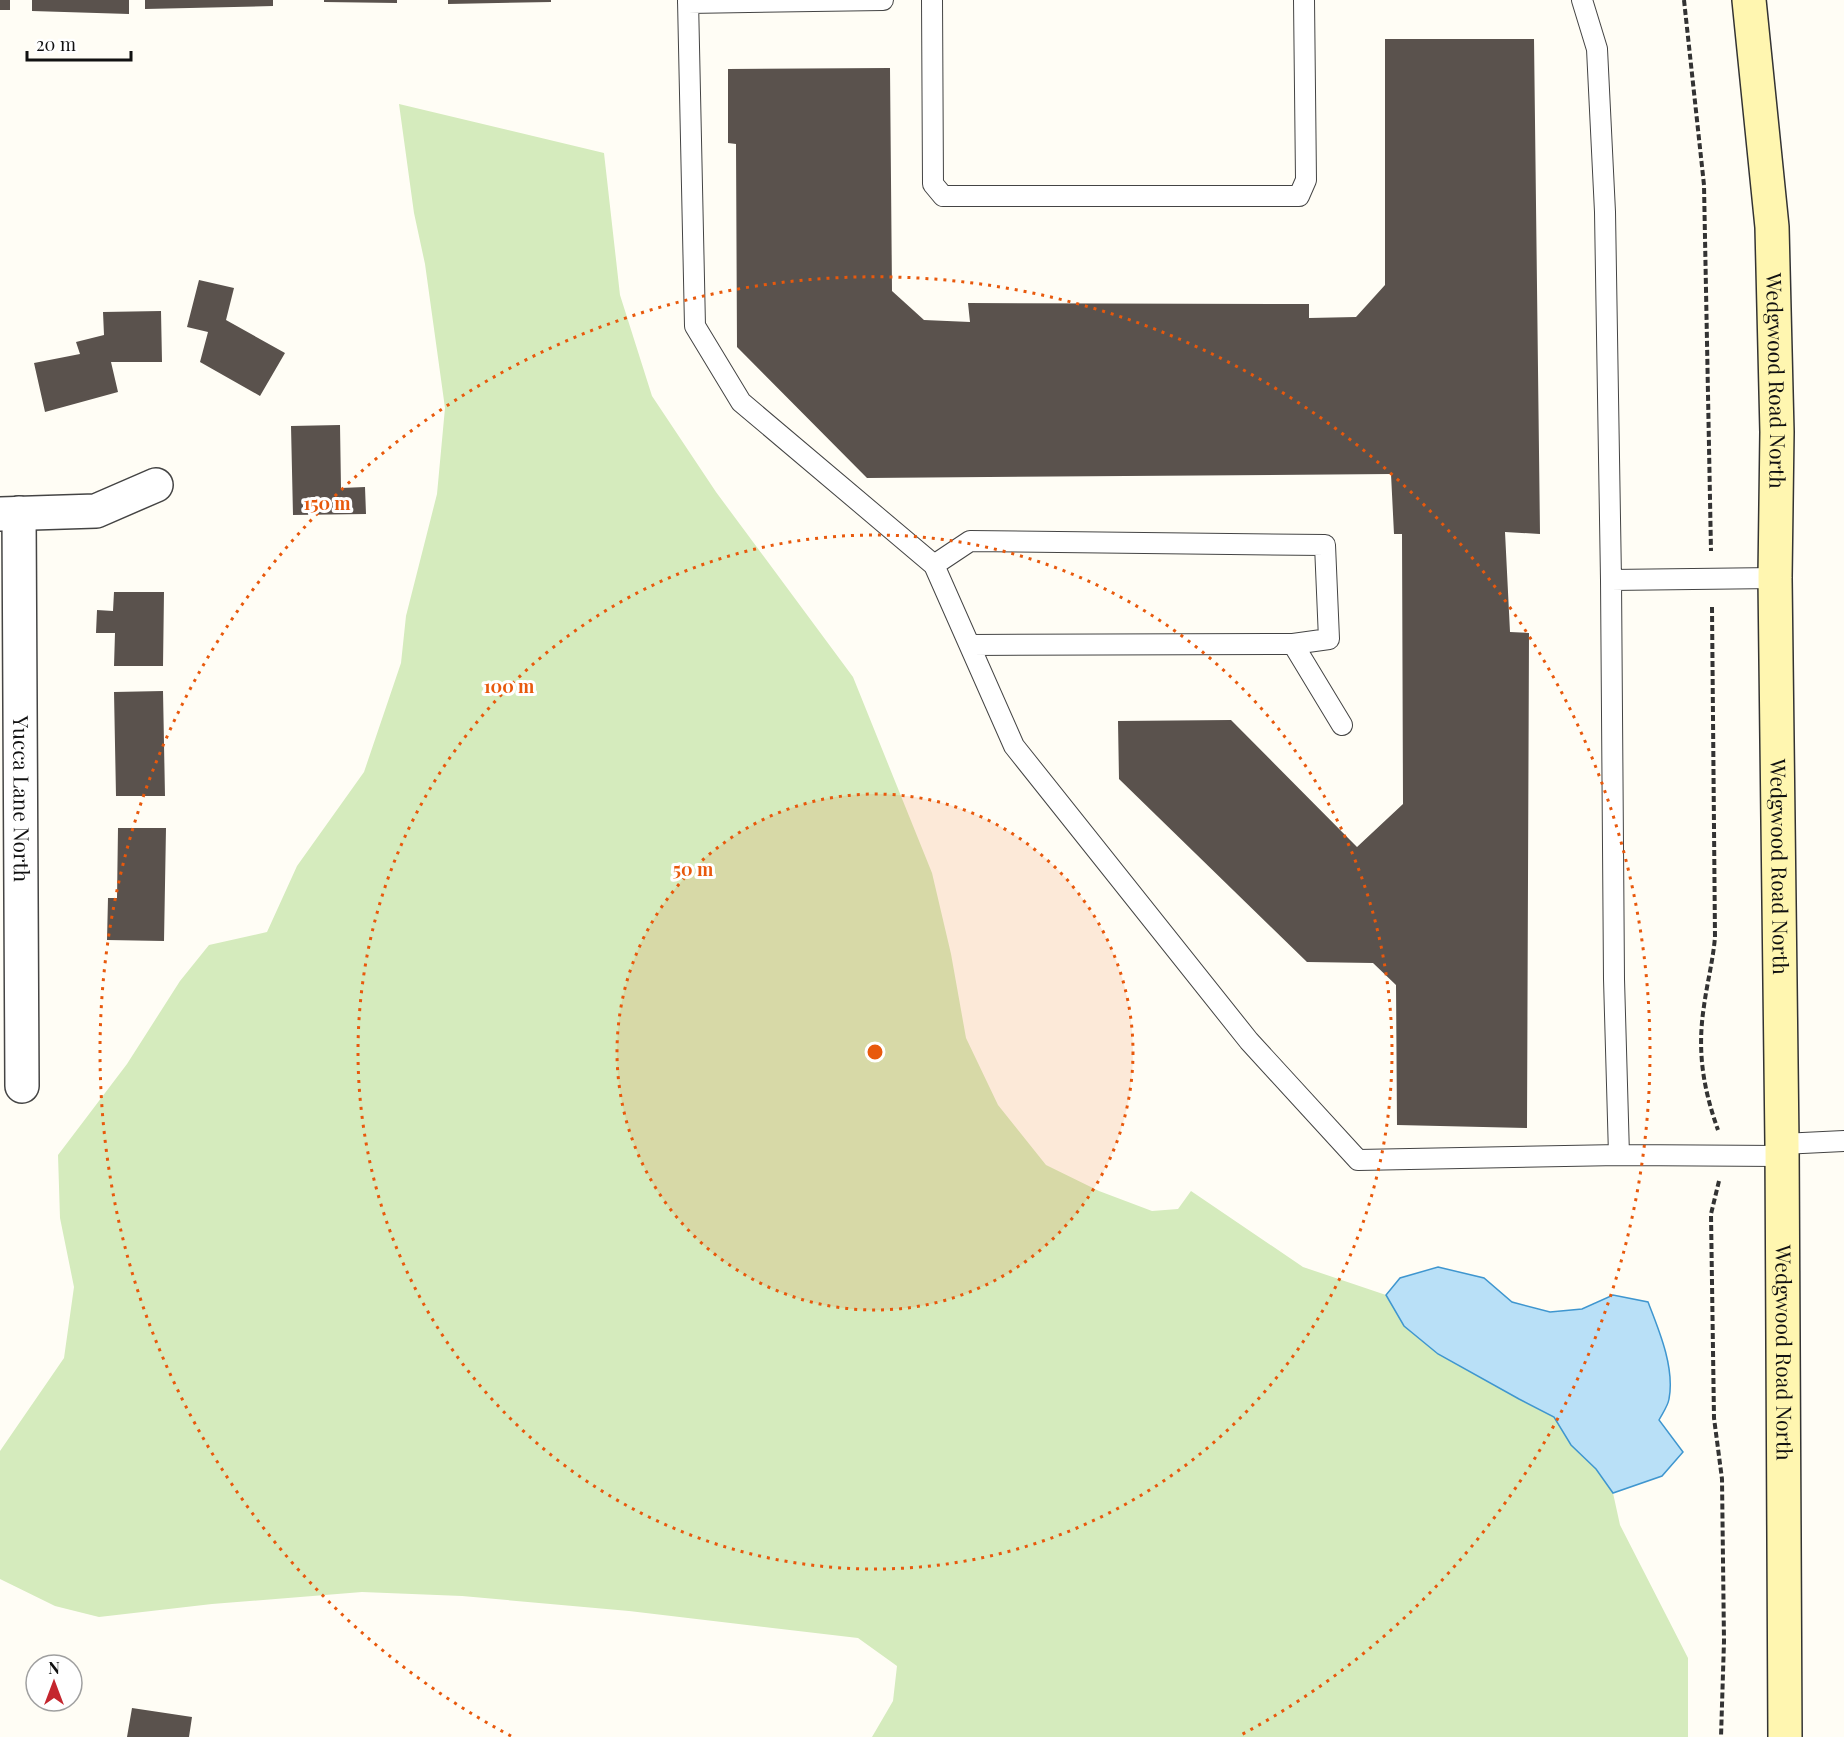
<svg xmlns="http://www.w3.org/2000/svg" width="1844" height="1737" font-family="'Playfair Display',serif">
<style>
.green{fill:#d5ebbd}
.water{fill:#b9e0f7;stroke:#3f96cf;stroke-width:1.5}
.building{fill:#5a524d}
.lines{fill:none;stroke-linecap:round;stroke-linejoin:round}
.lane-casing{stroke:#444;stroke-width:22}
.street-casing{stroke:#444;stroke-width:36}
.secondary-casing{stroke:#333;stroke-width:36}
.path{stroke:#333;stroke-width:4;stroke-dasharray:6 3;stroke-linecap:butt}
.lane{stroke:#fff;stroke-width:20}
.street{stroke:#fff;stroke-width:33}
.secondary{stroke:#fff6b0;stroke-width:33}
.ring{fill:none;stroke:#e8590c;stroke-width:3;stroke-dasharray:3 6}
.labels{text-anchor:middle;stroke-width:6;stroke-linejoin:round;paint-order:stroke}
.street-label{font-size:21px;fill:#111;stroke:#fff}
.centre{fill:#e8590c;stroke:#fff;stroke-width:3}
.ring-label{font-size:18px;text-anchor:middle;font-weight:bold;fill:#e8590c;stroke:#fff;stroke-width:6;stroke-linejoin:round;paint-order:stroke}
</style>
<rect width="100%" height="100%" fill="#fffdf5"/>
<path class="green" d="M 399,104 L 604,153 L 620,295 L 652,396 L 716,492 L 853,677 L 932,873 L 951,954 L 966,1038 L 998,1105 L 1046,1165 L 1099,1191 L 1152,1211 L 1178,1209 L 1191,1191 L 1303,1267 L 1386,1295 L 1404,1326 L 1438,1354 L 1519,1399 L 1554,1417 L 1571,1445 L 1596,1469 L 1613,1493 L 1620,1525 L 1688,1658 L 1688,1737 L 872,1737 L 893,1701 L 897,1666 L 858,1638 L 629,1611 L 462,1596 L 362,1592 L 212,1604 L 99,1617 L 55,1606 L 0,1579 L 0,1451 L 64,1358 L 74,1287 L 60,1218 L 58,1155 L 127,1064 L 180,981 L 209,945 L 267,932 L 297,866 L 364,772 L 401,663 L 406,616 L 437,494 L 445,408 L 425,264 L 414,213 Z"/>
<path class="water" d="M 1438,1267 L 1484,1278 L 1512,1302 L 1550,1312 L 1582,1309 L 1613,1295 L 1648,1302 C 1659,1330 1675,1368 1669,1399 C 1668,1406 1662,1414 1659,1420 L 1683,1452 L 1662,1476 L 1613,1493 L 1596,1469 L 1571,1445 L 1554,1417 L 1519,1399 L 1438,1354 L 1404,1326 L 1386,1295 L 1400,1278 Z"/>
<path class="building" d="M 0,0 L 10,0 L 10,10 L 0,10 Z
M 32,0 L 129,0 L 129,14 L 32,11 Z
M 145,0 L 273,0 L 273,6 L 145,9 Z
M 324,0 L 397,0 L 397,3 L 324,2 Z
M 448,0 L 551,0 L 551,2 L 448,4 Z
M 1385,39 L 1534,39 L 1540,534 L 1505,532 L 1510,632 L 1529,633 L 1527,1128 L 1397,1125 L 1396,985 L 1373,963 L 1307,962 L 1119,779 L 1118,721 L 1231,720 L 1357,847 L 1403,804 L 1402,534 L 1394,534 L 1391,474 L 867,478 L 737,347 L 736,144 L 728,143 L 728,69 L 890,68 L 892,291 L 924,320 L 970,322 L 968,303 L 1309,304 L 1309,318 L 1356,317 L 1385,285 Z
M 199,280 L 234,288 L 226,320 L 285,353 L 260,396 L 200,362 L 208,332 L 187,327 Z
M 161,311 L 162,362 L 111,362 L 118,392 L 45,412 L 34,363 L 80,354 L 76,342 L 104,335 L 103,312 Z
M 340,425 L 341,488 L 365,487 L 366,514 L 293,515 L 291,426 Z
M 114,592 L 164,592 L 163,666 L 114,666 L 115,633 L 96,633 L 97,610 L 113,611 Z
M 163,691 L 165,796 L 116,796 L 114,692 Z
M 118,828 L 166,828 L 164,941 L 107,940 L 108,898 L 117,898 Z
M 132,1708 L 192,1717 L 189,1737 L 127,1737 Z"/>
<g class="lines">
<defs>
<path id="lane" d="M 688,0 L 695,326 L 741,402 L 934,565 L 1014,746 L 1249,1041 L 1358,1160 L 1619,1155 L 1782,1156
M 932,0 L 933,184 L 943,196 L 1299,196 L 1306,180 L 1304,0
M 1582,0 L 1597,49 L 1605,212 L 1611,580 L 1614,979 L 1619,1155
M 688,3 L 883,0
M 934,565 L 970,541 L 1325,545 L 1329,639 L 1293,644
M 1611,580 L 1775,578
M 970,645 L 1293,644 L 1342,725
M 1782,1144 L 1844,1141"/>
<g id="street">
<path id="s1" d="M 19,513 L 22,1086"/>
<path d="M 0,514 L 96,511 L 156,485"/>
</g>
<g id="secondary">
<path id="s2" d="M 1749,0 L 1772,227 L 1777,432 L 1775,578 L 1782,1144 L 1785,1737"/>
</g>
</defs>
<use href="#lane" class="lane-casing"/>
<use href="#street" class="street-casing"/>
<use href="#secondary" class="secondary-casing"/>
<path class="path" d="M 1684,0 L 1704,185 L 1711,551
M 1712,607 L 1715,937 C 1713,961 1707,983 1704,1006 C 1697,1051 1703,1088 1718,1130
M 1719,1181 L 1711,1214 L 1714,1418 L 1722,1479 L 1724,1641 L 1721,1737"/>
<use href="#lane" class="lane"/>
<use href="#street" class="street"/>
<use href="#secondary" class="secondary"/>
</g>
<circle cx="875" cy="1052" r="258" fill="#e8590c" fill-opacity=".12"/>
<g class="ring">
<circle cx="875" cy="1052" r="258"/>
<circle cx="875" cy="1052" r="517"/>
<path d="M511 1736A775 775 0 1 1 1239 1736"/>
</g>
<g class="labels">
<g class="street-label">
<text dy="7" stroke="none"><textPath href="#s2" startOffset="382">Wedgwood Road North</textPath></text>
<text dy="7" stroke="none"><textPath href="#s1" startOffset="286">Yucca Lane North</textPath></text>
<text dy="7" stroke="none"><textPath href="#s2" startOffset="868">Wedgwood Road North</textPath></text>
<text dy="7" stroke="none"><textPath href="#s2" startOffset="1354">Wedgwood Road North</textPath></text>
</g>
</g>
<circle cx="875" cy="1052" r="9" class="centre"/>
<g class="ring-label">
<text x="327" y="510">150 m</text>
<text x="509" y="693">100 m</text>
<text x="693" y="876">50 m</text>
</g>
<g transform="translate(54 1683)"><circle r="28" fill="#ffffff" stroke="#a0a0a0" stroke-width="1.5"/>
<path d="M0-4.5L10 22L0 15L-10 22Z" fill="#c4262e"/>
<text y="-9" font-size="16" font-weight="bold" text-anchor="middle" fill="#111111">N</text>
</g>
<path d="M27 51v9h104v-9" fill="none" stroke="#111111" stroke-width="3"/>
<text x="36" y="51" font-size="18" fill="#111111" stroke="#ffffff" stroke-width="4.5" paint-order="stroke">20 m</text>
</svg>
